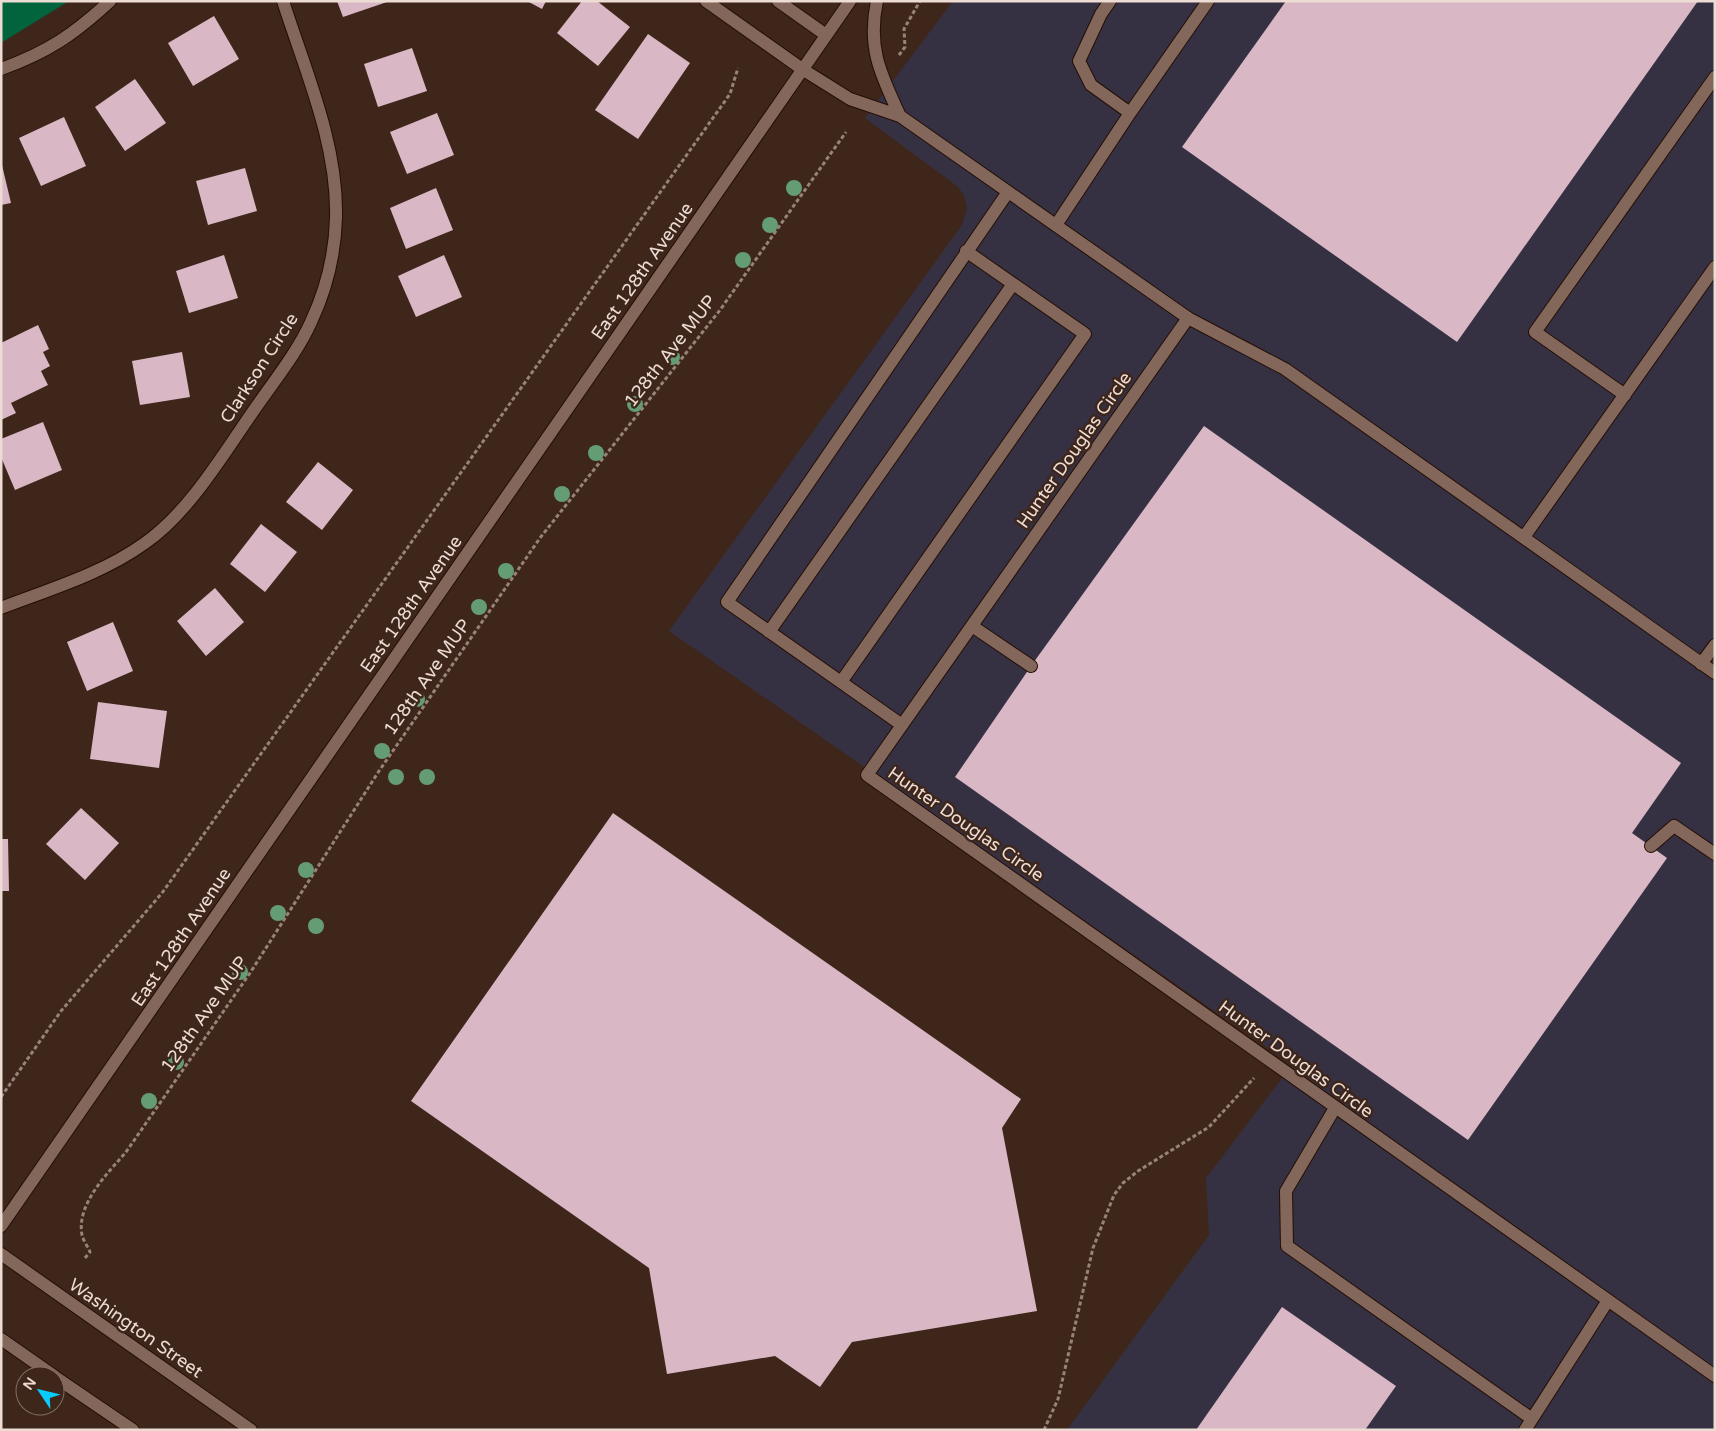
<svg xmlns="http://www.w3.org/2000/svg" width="1716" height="1431" font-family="'Varela Round',sans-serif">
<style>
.industrial{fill:#363142}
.green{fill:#02643d}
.building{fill:#d9b7c4}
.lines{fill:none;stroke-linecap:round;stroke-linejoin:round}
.lane-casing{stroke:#240e05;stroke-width:14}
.street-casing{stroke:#240e05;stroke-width:14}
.secondary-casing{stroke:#240e05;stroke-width:14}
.path{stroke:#978379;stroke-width:3;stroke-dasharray:4 2.5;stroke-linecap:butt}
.lane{stroke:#83675a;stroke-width:12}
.street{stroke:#83675a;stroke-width:12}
.secondary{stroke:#83675a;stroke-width:12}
.tree{fill:#649d74}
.labels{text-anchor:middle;stroke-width:5;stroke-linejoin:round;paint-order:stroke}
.street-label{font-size:18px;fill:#ecdcd4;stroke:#3e261b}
</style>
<rect width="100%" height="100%" fill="#3e261b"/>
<path class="industrial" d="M 953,1 L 1715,1 L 1715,1430 L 1067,1430 L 1209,1235 L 1206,1178 L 1292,1065 L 669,631 L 962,225 L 967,208 L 964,195 L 957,186 L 865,118 Z"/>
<path class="green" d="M 1,1 L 69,1 L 1,43 Z"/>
<path class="building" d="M 337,1 L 387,1 L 387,2 L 343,17 Z
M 527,1 L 546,1 L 542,9 Z
M 582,1 L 597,1 L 630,27 L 598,66 L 557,33 Z
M 1286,1 L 1698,1 L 1457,342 L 1182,147 Z
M 214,16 L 239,59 L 193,86 L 168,43 Z
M 648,34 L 690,63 L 638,139 L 595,110 Z
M 412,48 L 427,91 L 378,107 L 364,64 Z
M 135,79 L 166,123 L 125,151 L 95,107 Z
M 437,113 L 454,155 L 407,174 L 390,132 Z
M 64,117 L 86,166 L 41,186 L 19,138 Z
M 1,161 L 11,203 L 1,205 Z
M 245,168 L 257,211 L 208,225 L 196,181 Z
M 436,188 L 453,230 L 406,249 L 390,208 Z
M 224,255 L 238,298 L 189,313 L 176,271 Z
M 444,255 L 462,297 L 416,317 L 398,276 Z
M 38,325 L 49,349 L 43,352 L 50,366 L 41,371 L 48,385 L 11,403 L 16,413 L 1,420 L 1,343 Z
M 182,352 L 190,397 L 140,405 L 132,361 Z
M 43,422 L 62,470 L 15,490 L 1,457 L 1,439 Z
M 1204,426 L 1681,763 L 1632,833 L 1667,858 L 1468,1140 L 955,777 L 1031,666 Z
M 318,462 L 353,490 L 322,530 L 286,502 Z
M 261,524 L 297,552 L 265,592 L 230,564 Z
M 215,588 L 244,622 L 206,656 L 177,621 Z
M 113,622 L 133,671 L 87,691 L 67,642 Z
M 98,702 L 167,711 L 159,768 L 90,759 Z
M 81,808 L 119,843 L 85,880 L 46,844 Z
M 613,813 L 1021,1099 L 1002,1128 L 1037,1311 L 852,1342 L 820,1387 L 775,1356 L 667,1374 L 649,1268 L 411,1101 Z
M 1,839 L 8,839 L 9,891 L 1,891 Z
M 1282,1307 L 1396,1386 L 1365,1430 L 1196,1430 Z"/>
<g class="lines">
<defs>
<path id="lane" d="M 1130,113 L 1208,1
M 1056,225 L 1130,113 L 1091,85 L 1079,61 L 1101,14 L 1110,1
M 1188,318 L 1285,369 L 1715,673
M 1625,395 L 1535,332 L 1715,77
M 1524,537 L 1715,267
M 972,626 L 1031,666
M 769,632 L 1013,284
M 1701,664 L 1715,645
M 841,682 L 1085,334 L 966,251
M 902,725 L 727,602 L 1008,192
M 1651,846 L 1674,826 L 1715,854
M 1335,1108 L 1286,1191 L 1287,1246 L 1532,1419
M 1525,1430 L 1607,1302"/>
<path id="street" d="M 706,1 L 802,69 L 850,99 L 900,116 L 1188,318 L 867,775 L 1715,1376
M 778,1 L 826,35
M 877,1 C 867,48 881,75 900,116
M 1,69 C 48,52 73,35 110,1
M 1,608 C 50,589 102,574 145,543 C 192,510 226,449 259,403 C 277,377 298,351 311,322 C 326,290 335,254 336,218 C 338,144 305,70 283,1"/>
<path id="secondary" d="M 1,1226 L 850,1
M 1,1254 L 251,1430
M 1,1339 L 54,1376
M 55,1377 L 133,1430"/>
</defs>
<use href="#lane" class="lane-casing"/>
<use href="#street" class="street-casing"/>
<use href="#secondary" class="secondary-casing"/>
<path class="path" d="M 899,55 L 905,47 L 904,29 L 920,1
M 1,1097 L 61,1011 L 162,893 L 730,94 L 738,68
M 85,1258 L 90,1252 C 88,1247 83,1240 82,1235 C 76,1204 108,1173 126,1152 L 250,973 L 379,771 L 540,538 L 720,310 L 846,132
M 1044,1430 L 1058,1399 L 1093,1248 L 1114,1195 L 1123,1183 L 1138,1171 L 1209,1127 L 1254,1078"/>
<use href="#lane" class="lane"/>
<use href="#street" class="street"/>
<use href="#secondary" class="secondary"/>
</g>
<g class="tree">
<circle cx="794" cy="188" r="8"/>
<circle cx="770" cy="225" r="8"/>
<circle cx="743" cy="260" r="8"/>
<circle cx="672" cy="357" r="8"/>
<circle cx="635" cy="404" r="8"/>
<circle cx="596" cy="453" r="8"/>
<circle cx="562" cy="494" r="8"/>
<circle cx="506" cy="571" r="8"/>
<circle cx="479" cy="607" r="8"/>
<circle cx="417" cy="699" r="8"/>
<circle cx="382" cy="751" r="8"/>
<circle cx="396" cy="777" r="8"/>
<circle cx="427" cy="777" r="8"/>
<circle cx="306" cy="870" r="8"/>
<circle cx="278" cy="913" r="8"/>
<circle cx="316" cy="926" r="8"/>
<circle cx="240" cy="972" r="8"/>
<circle cx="176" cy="1062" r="8"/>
<circle cx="149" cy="1101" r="8"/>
</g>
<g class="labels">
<g class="street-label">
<text transform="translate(642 271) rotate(-55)" y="6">East 128th Avenue</text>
<text transform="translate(670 351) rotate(-52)" y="6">128th Ave MUP</text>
<text transform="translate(259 368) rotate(-57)" y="6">Clarkson Circle</text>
<text transform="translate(1074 450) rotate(-55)" y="6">Hunter Douglas Circle</text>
<text transform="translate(411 604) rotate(-55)" y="6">East 128th Avenue</text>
<text transform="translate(427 677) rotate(-55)" y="6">128th Ave MUP</text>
<text transform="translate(966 824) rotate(35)" y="6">Hunter Douglas Circle</text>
<text transform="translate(181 937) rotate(-56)" y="6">East 128th Avenue</text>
<text transform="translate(204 1014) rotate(-55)" y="6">128th Ave MUP</text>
<text transform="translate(1296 1059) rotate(36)" y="6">Hunter Douglas Circle</text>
<text transform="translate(136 1328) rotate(35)" y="6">Washington Street</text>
</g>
</g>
<rect width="1716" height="1431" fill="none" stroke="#ecdcd4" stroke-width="5"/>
<g transform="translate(40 1391) rotate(305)"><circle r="24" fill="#3e261b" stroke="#846f65"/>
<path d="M0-4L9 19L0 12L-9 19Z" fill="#0acafa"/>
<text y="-8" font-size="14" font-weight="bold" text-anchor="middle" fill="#ecdcd4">N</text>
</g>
</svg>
